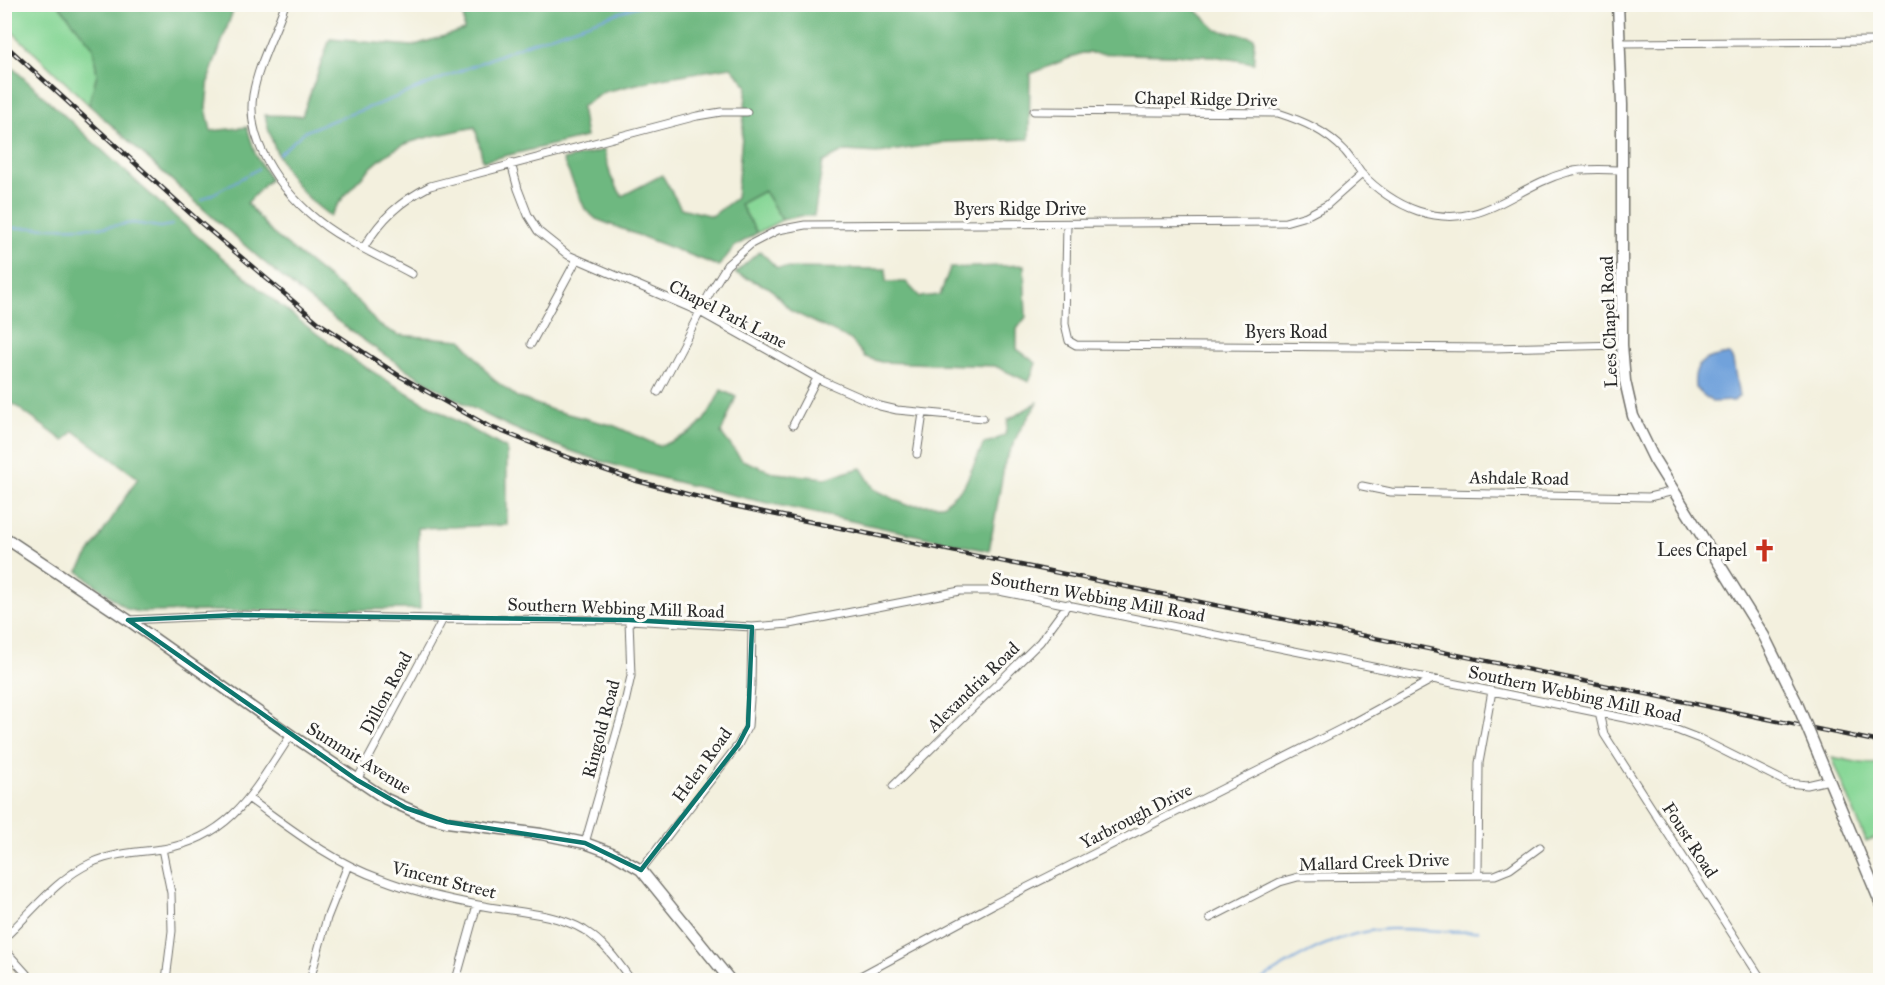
<svg xmlns="http://www.w3.org/2000/svg" width="1885" height="985" font-family="'IM FELL Great Primer',serif">
<style>
.green{fill:#88d797;stroke:#5a8161;stroke-width:1.5}
.forest{fill:#6eb880;stroke:#4c7256;stroke-width:1.5}
.water{fill:#71a2db;stroke:#4e6683;stroke-width:1.5}
.lines{fill:none;stroke-linecap:round;stroke-linejoin:round}
.stream{stroke:#71a2db;stroke-width:2}
.minor-casing{stroke:#71706a;stroke-width:9}
.secondary-casing{stroke:#71706a;stroke-width:13}
.minor{stroke:#fff;stroke-width:7}
.secondary{stroke:#fff;stroke-width:10}
.rail-casing{stroke:#2b2b2b;stroke-width:4.5}
.rail{stroke:#fdfcf7;stroke-width:2;stroke-dasharray:7;stroke-linecap:butt}
.secondary-bridge-casing{stroke:#71706a;stroke-width:13;stroke-linecap:butt}
.secondary-bridge{stroke:#fff;stroke-width:10}
.marked{fill:none;stroke:#0f766e;stroke-width:4.5;stroke-linejoin:round}
.labels{text-anchor:middle;stroke-width:6;stroke-linejoin:round;paint-order:stroke}
.street-label{font-size:18px;fill:#2b2b2b;stroke:#fdfcf7}
.poi-label{font-size:18px;fill:#2b2b2b;stroke:#fdfcf7;text-anchor:end}
</style>
<rect width="100%" height="100%" fill="#fdfcf7"/>
<filter id="ink" filterUnits="userSpaceOnUse"><feTurbulence type="fractalNoise" baseFrequency=".0167" numOctaves="2"/><feDisplacementMap in="SourceGraphic" scale="12" xChannelSelector="R" yChannelSelector="G"/><feConvolveMatrix kernelMatrix="1 2 1 2 8 2 1 2 1" color-interpolation-filters="sRGB"/></filter>
<filter id="wash" filterUnits="userSpaceOnUse"><feTurbulence type="fractalNoise" baseFrequency=".008" numOctaves="4" result="noise"/><feDisplacementMap in="SourceGraphic" scale="24" xChannelSelector="R" yChannelSelector="G"/><feGaussianBlur stdDeviation="1.35" result="paint"/><feColorMatrix in="noise" values="0 0 0 0 0 0 0 0 0 0 0 0 0 0 0 0 0 1.4 0 .05"/><feComposite in="paint" operator="in"/></filter>
<g filter="url(#wash)">
<rect width="100%" height="100%" fill="#f3f0de"/>
<path class="green" d="M 59,4 L 93,47 L 97,74 L 89,105 L 5,25 L 4,5 Z
M 764,191 L 782,220 L 757,233 L 740,204 Z
M 1832,757 L 1861,763 L 1880,764 L 1880,836 L 1866,841 Z"/>
<path class="forest" d="M 1190,4 L 1217,30 L 1254,37 L 1254,63 L 1213,56 L 1082,53 L 1030,74 L 1029,139 L 948,142 L 879,153 L 845,151 L 823,162 L 814,216 L 800,216 L 782,220 L 764,191 L 740,204 L 757,233 L 734,247 L 719,266 L 596,219 L 585,209 L 563,160 L 604,150 L 611,177 L 622,196 L 662,175 L 681,208 L 712,216 L 736,198 L 747,85 L 731,67 L 662,78 L 604,92 L 581,107 L 586,137 L 483,161 L 475,127 C 454,132 431,135 411,142 C 380,152 348,189 330,216 C 293,189 274,159 265,115 L 302,116 L 330,39 L 412,46 L 464,30 L 464,5 Z
M 59,5 L 235,5 L 209,78 L 206,108 L 211,131 L 247,127 L 256,156 L 270,179 L 247,203 L 272,233 L 362,305 L 377,324 L 398,335 L 462,340 L 493,379 L 517,397 L 552,410 L 615,426 L 659,446 C 698,433 703,426 721,390 L 736,397 L 721,433 L 742,460 L 775,473 L 826,478 L 861,468 L 874,489 L 906,505 L 943,505 L 964,486 L 984,443 L 993,441 L 1005,435 L 1008,420 L 1038,402 L 1020,430 L 1005,461 L 989,551 C 919,536 848,520 777,505 C 681,484 585,463 496,420 C 340,344 216,219 89,105 L 97,74 L 93,47 Z
M 5,61 C 100,147 193,238 295,317 C 361,369 434,409 507,449 L 507,525 L 418,528 L 420,609 L 139,612 L 127,609 L 78,571 L 138,478 L 74,431 L 64,441 L 5,398 Z
M 760,251 L 777,268 L 886,269 L 886,282 L 906,282 L 920,297 L 940,295 L 950,268 L 1024,265 L 1026,317 L 1017,329 L 1017,349 L 1036,363 L 1029,382 L 995,366 L 881,362 L 865,357 L 851,340 L 791,311 L 770,288 L 735,273 Z"/>
<path class="water" d="M 1729,354 L 1733,361 L 1739,396 L 1734,401 L 1712,402 L 1695,388 C 1692,361 1706,357 1729,354 Z"/>
<g class="lines">
<path class="stream" d="M 279,154 L 304,132 L 323,124 L 384,102 L 524,45 L 644,4
M 202,200 L 258,169
M 4,228 L 105,227 L 133,223 L 160,227 L 172,225
M 1261,980 C 1300,955 1341,931 1389,929 C 1419,928 1448,934 1478,931"/>
</g>
</g>
<g filter="url(#ink)">
<g class="lines">
<defs>
<path id="minor" d="M 285,4 C 275,34 258,64 253,95 C 244,151 298,213 344,238 C 366,251 390,262 412,274
M 1620,43 L 1880,41
M 1034,111 L 1278,113 C 1303,121 1326,131 1345,151 C 1351,158 1356,166 1361,173 C 1376,189 1397,204 1418,211 C 1483,232 1512,187 1568,172 C 1585,168 1605,170 1623,170
M 511,163 L 518,189 L 528,215 L 538,231 L 568,255 L 700,312 L 823,381 L 880,406 L 897,410 L 983,418
M 1067,224 L 1065,324 L 1069,341 L 1076,345 L 1493,348 L 1622,345
M 364,247 C 382,218 399,202 430,186 L 697,116 L 721,112 L 747,112
M 531,344 L 577,259
M 658,392 L 711,291 L 727,265 L 751,244 L 778,230 L 805,225 L 1285,222 L 1306,216 L 1327,205 L 1362,174
M 793,425 L 817,378
M 917,454 L 923,413
M 1362,486 L 1391,492 L 1649,497 L 1674,491
M 128,620 L 237,615 L 443,619 L 629,620 L 752,627 L 790,624 L 960,591 L 999,591 L 1634,720 L 1674,729 L 1700,739 L 1788,783 L 1807,785 L 1829,780
M 1599,713 L 1604,734 L 1762,980
M 357,780 L 443,619
M 893,786 L 1040,642 L 1068,604
M 248,798 C 290,828 332,862 381,879 C 412,891 446,899 478,905 C 513,912 553,912 584,930 C 605,943 618,962 631,980
M 585,843 L 624,707 L 631,676 L 629,620
M 162,849 L 171,893 L 172,931 L 166,980
M 641,870 L 738,745 L 748,726 L 751,686 L 752,627
M 1478,874 L 1479,763 L 1492,691
M 1210,918 L 1280,882 L 1298,877 L 1495,875 L 1510,869 L 1540,847
M 4,938 C 31,913 57,878 91,863 C 114,853 138,852 163,849 C 233,837 255,789 291,735
M 4,949 L 32,980
M 310,980 L 327,918 L 348,865
M 456,980 L 477,905
M 853,980 L 994,904 L 1343,728 L 1433,679"/>
<path id="secondary" d="M 1618,4 L 1622,105 L 1622,345 L 1625,381 L 1633,416 L 1654,459 L 1764,636 L 1796,701
M 4,537 L 128,620 L 291,735 L 386,799 L 424,816 L 447,822 L 541,834 L 585,843 L 612,853 L 641,870 L 730,980
M 1819,756 L 1880,902"/>
</defs>
<use href="#minor" class="minor-casing"/>
<use href="#secondary" class="secondary-casing"/>
<use href="#minor" class="minor"/>
<use href="#secondary" class="secondary"/>
<defs>
<path id="rail" d="M 4,44 L 202,224 L 319,323 L 398,375 L 488,426 L 564,456 L 637,481 L 729,505 L 1880,742"/>
</defs>
<use href="#rail" class="rail-casing"/>
<use href="#rail" class="rail"/>
<defs>
<path id="secondary-bridge" d="M 1796,701 L 1819,756"/>
</defs>
<use href="#secondary-bridge" class="secondary-bridge-casing"/>
<use href="#secondary-bridge" class="secondary-bridge"/>
</g>
</g>
<path class="marked" d="M 237,615 L 629,620 L 752,627 L 748,726 L 738,745 L 641,870 L 585,843 L 447,822 L 406,808 L 357,780 L 128,620 Z"/>
<defs>
<symbol id="church-bare" viewBox="-9 -9 18 18"><path d="M-1.2-6h2.4v3.5h3.3v2.4h-3.3V6h-2.4V-.1h-3.3v-2.4h3.3Z" fill="#c8321e" stroke="#fdfcf7" stroke-width="2.5" paint-order="stroke"/></symbol>
</defs>
<g fill-rule="evenodd">
<use href="#church-bare" x="1748" y="534" width="33" height="33"/>
</g>
<g class="labels">
<g class="street-label">
<text transform="translate(1206 99) rotate(1)" y="6">Chapel Ridge Drive</text>
<text x="1020" y="215">Byers Ridge Drive</text>
<text transform="translate(728 314) rotate(27)" y="6">Chapel Park Lane</text>
<text transform="translate(1609 322) rotate(-92)" y="6">Lees Chapel Road</text>
<text x="1286" y="338">Byers Road</text>
<text transform="translate(1519 478) rotate(1)" y="6">Ashdale Road</text>
<text transform="translate(1098 597) rotate(10)" y="6">Southern Webbing Mill Road</text>
<text transform="translate(616 608) rotate(2)" y="6">Southern Webbing Mill Road</text>
<text transform="translate(973 687) rotate(-44)" y="6">Alexandria Road</text>
<text transform="translate(386 693) rotate(-62)" y="6">Dillon Road</text>
<text transform="translate(1575 694) rotate(12)" y="6">Southern Webbing Mill Road</text>
<text transform="translate(601 729) rotate(-75)" y="6">Ringold Road</text>
<text transform="translate(359 758) rotate(32)" y="6">Summit Avenue</text>
<text transform="translate(702 765) rotate(-54)" y="6">Helen Road</text>
<text transform="translate(1136 816) rotate(-27)" y="6">Yarbrough Drive</text>
<text transform="translate(1690 840) rotate(57)" y="6">Foust Road</text>
<text transform="translate(1374 862) rotate(-2)" y="6">Mallard Creek Drive</text>
<text transform="translate(444 880) rotate(14)" y="6">Vincent Street</text>
</g>
<g class="poi-label">
<text x="1747" y="556">Lees Chapel</text>
</g>
</g>
<rect width="1885" height="985" fill="none" stroke="#fdfcf7" stroke-width="24"/>
</svg>
